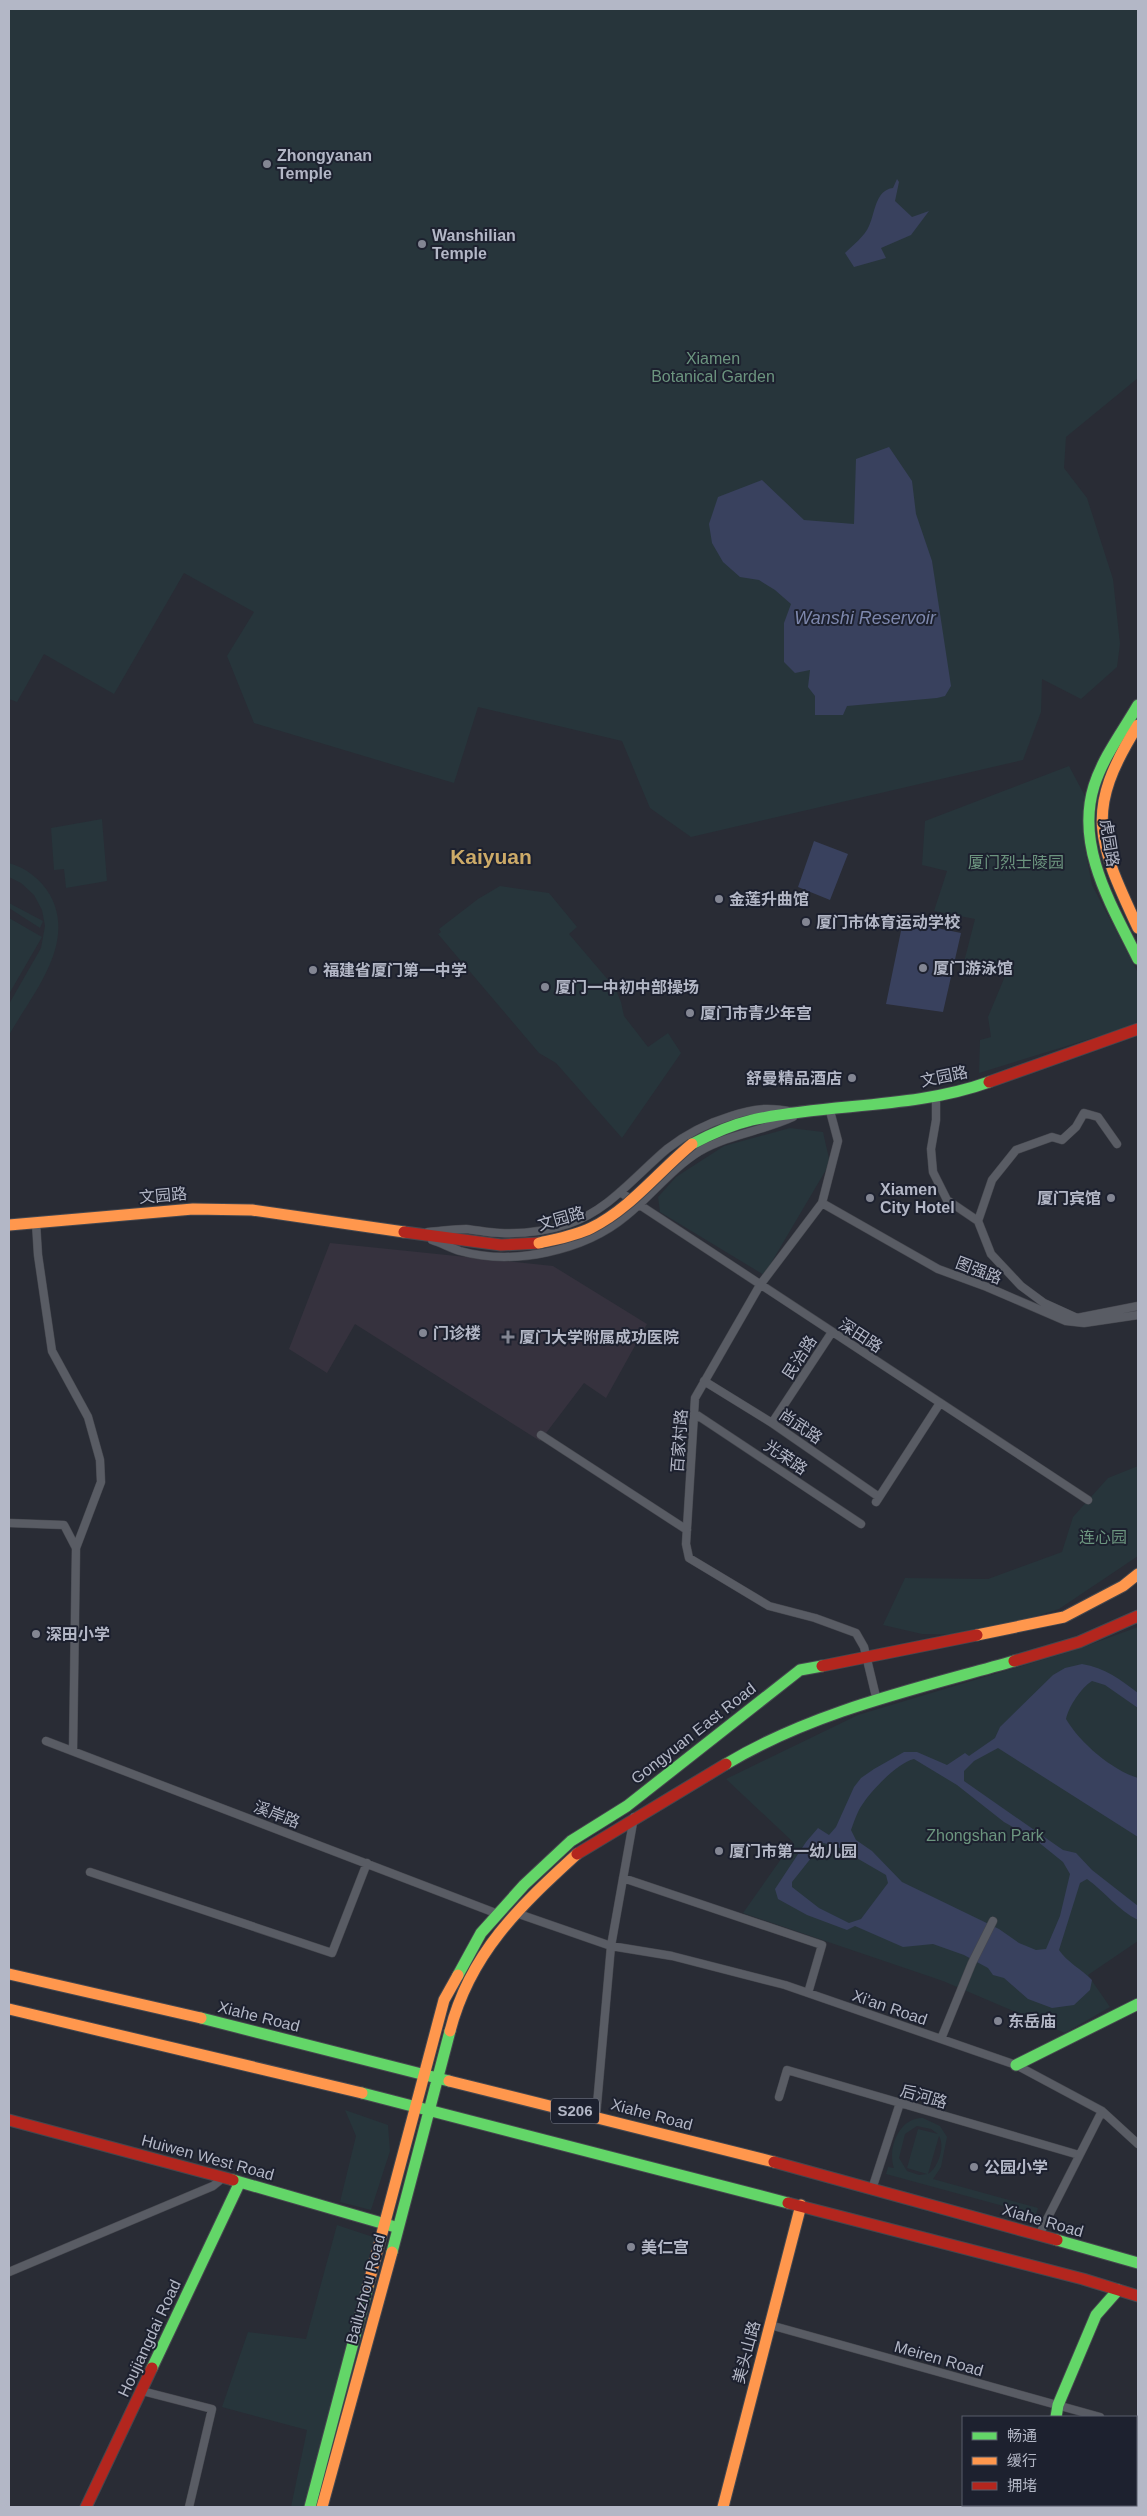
<svg xmlns="http://www.w3.org/2000/svg" width="1147" height="2516" font-family="Helvetica,'Noto Sans SC',sans-serif">
<style>
.medical{fill:#36323e}
.green{fill:#27353b;fill-rule:evenodd}
.water{fill:#39415e;fill-rule:evenodd}
.lines{fill:none;stroke-linecap:round;stroke-linejoin:round}
.street-casing{stroke:#45474e;stroke-width:9}
.fast-casing{stroke:#45474e;stroke-width:13}
.slow-casing{stroke:#45474e;stroke-width:13}
.jam-casing{stroke:#45474e;stroke-width:13}
.street{stroke:#595c64;stroke-width:8}
.fast{stroke:#63d668;stroke-width:11}
.slow{stroke:#ff974d;stroke-width:11}
.jam{stroke:#b3261e;stroke-width:11}
.slow-bridge-casing{stroke:#45474e;stroke-width:13;stroke-linecap:butt}
.slow-bridge{stroke:#ff974d;stroke-width:11}
.poi-dot{fill:#838693;stroke:#1d212f;stroke-width:2}
.labels{text-anchor:middle;stroke-width:4;stroke-linejoin:round;paint-order:stroke}
.shield{fill:#1d212f;stroke:#868a99;stroke-width:1}
.shield-label{font-size:15px;font-weight:bold;fill:#b3b7c6}
.poi-label{font-size:16px;font-weight:bold;fill:#b3b7c6;stroke:#1d212f;text-anchor:start}
.park-label{font-size:16px;fill:#6c957f;stroke:#1d212f}
.street-label{font-size:16px;fill:#b3b7c6;stroke:#1d212f}
.water-label{font-size:18px;font-style:italic;fill:#7d87ac;stroke:#1d212f}
.district-label{font-size:21px;font-weight:bold;fill:#ccaa68;stroke:#1d212f}
</style>
<rect width="100%" height="100%" fill="#292c35"/>
<path class="medical" d="M 330,1243 L 553,1266 L 647,1324 L 606,1398 L 584,1383 L 540,1441 L 355,1324 L 327,1373 L 289,1349 Z"/>
<path class="green" d="M 9,9 L 1138,9 L 1138,378 L 1066,437 L 1064,468 L 1087,498 L 1113,579 L 1120,644 L 1117,667 L 1081,699 L 1042,679 L 1041,712 L 1023,760 L 691,837 L 650,808 L 622,741 L 478,707 L 454,783 L 254,723 L 227,656 L 254,612 L 184,573 L 114,694 L 44,654 L 17,702 L 9,699 Z
M 1069,766 L 1086,798 L 1084,844 L 1092,885 L 1138,973 L 1138,1024 L 979,1073 L 980,1040 L 991,1037 L 988,1017 L 1008,969 L 964,962 L 975,919 L 934,911 L 947,871 L 922,865 L 925,821 Z
M 102,819 L 107,881 L 66,888 L 64,869 L 54,870 L 51,828 Z
M 9,863 C 26,868 41,879 50,895 C 77,944 32,994 9,1035 L 9,1004 L 41,948 L 45,926 L 42,910 L 34,895 L 21,883 L 9,877 Z
M 500,886 L 549,893 L 577,927 L 569,934 L 615,988 L 621,1002 L 624,1016 L 648,1047 L 668,1033 L 681,1053 L 622,1138 L 556,1063 L 539,1053 L 438,934 L 441,932 L 439,929 L 478,899 Z
M 9,903 L 43,921 L 40,928 L 9,908 Z
M 9,918 L 42,937 L 9,994 Z
M 790,1128 L 823,1132 L 830,1163 L 764,1275 L 660,1212 L 658,1197 L 676,1177 L 724,1146 Z
M 1138,1466 L 1138,1556 L 1059,1609 L 976,1635 L 922,1634 L 883,1625 L 905,1578 L 988,1579 L 1062,1552 L 1073,1517 L 1108,1478 Z
M 1138,1627 L 1138,1941 L 1088,1975 L 1110,2007 L 1065,2033 L 943,1981 L 743,1913 L 793,1842 L 726,1779 L 858,1715 L 1075,1650 Z
M 345,2110 L 388,2125 L 390,2151 L 371,2210 L 340,2202 L 356,2136 Z
M 923,2118 L 940,2126 L 947,2137 L 941,2167 L 933,2179 L 1038,2208 L 1036,2215 L 886,2174 L 888,2167 L 894,2168 C 887,2149 899,2117 923,2118 ZM 917,2126 L 931,2129 L 938,2134 L 918,2129 L 907,2168 L 927,2174 L 919,2175 L 907,2171 L 899,2158 L 905,2134 ZM 939,2136 C 945,2145 939,2167 928,2174 Z
M 337,2225 L 376,2238 L 304,2507 L 291,2507 L 307,2430 L 222,2407 L 248,2332 L 306,2339 Z"/>
<path class="water" d="M 897,179 L 899,182 L 895,201 L 912,217 L 929,211 L 911,235 L 881,248 L 886,258 L 854,267 L 845,253 C 852,246 865,236 869,226 C 875,214 875,190 893,188 Z
M 889,447 L 912,481 L 916,514 L 932,561 L 951,686 L 945,696 L 937,698 L 847,706 L 843,715 L 815,715 L 815,696 L 808,687 L 810,670 L 795,673 L 784,662 L 784,623 L 791,604 L 775,590 L 759,580 L 740,577 L 723,562 L 712,543 L 709,524 L 718,497 L 762,480 L 804,520 L 854,524 L 856,459 Z
M 814,841 L 848,854 L 830,900 L 798,887 Z
M 903,921 L 961,933 L 943,1012 L 886,1004 Z
M 1082,1664 C 1105,1668 1120,1679 1138,1693 L 1138,1708 L 1105,1685 L 1092,1681 C 1081,1688 1069,1706 1066,1719 C 1080,1743 1112,1770 1138,1778 L 1138,1837 L 998,1748 L 974,1761 L 964,1771 L 964,1781 L 1063,1850 L 1076,1853 L 1092,1870 L 1138,1906 L 1138,1920 C 1118,1910 1105,1892 1087,1879 L 1080,1883 L 1059,1950 C 1067,1962 1081,1969 1092,1980 L 1090,1990 L 1074,2005 L 1052,2008 L 1028,1999 L 1004,1978 L 993,1975 L 988,1968 L 964,1955 L 933,1944 L 903,1947 L 855,1926 L 847,1930 L 807,1915 L 778,1899 L 775,1889 L 806,1842 L 818,1828 L 829,1835 L 836,1827 L 854,1787 L 861,1778 L 874,1769 L 904,1752 L 917,1752 L 947,1765 L 965,1753 L 969,1756 L 995,1738 L 1000,1727 L 1053,1675 L 1065,1668 ZM 914,1759 L 957,1785 L 1004,1822 L 1037,1841 L 1063,1862 L 1070,1874 L 1060,1916 L 1046,1949 L 1036,1950 L 1019,1943 L 999,1929 L 902,1882 L 872,1851 L 856,1840 L 851,1830 C 854,1822 857,1812 862,1805 C 871,1791 897,1763 914,1759 ZM 823,1843 L 836,1846 L 886,1875 L 888,1883 L 861,1919 L 849,1923 L 819,1908 L 792,1887 L 792,1882 Z"/>
<g class="lines">
<defs>
<path id="street" d="M 936,1096 L 936,1120 L 931,1149 L 933,1172 L 947,1200 L 978,1221 L 991,1254 L 1021,1286 L 1044,1303 L 1077,1318 L 1138,1306
M 830,1111 L 838,1141 L 822,1203 L 760,1285 L 695,1398 L 686,1544 L 689,1558 L 769,1606 L 815,1618 L 856,1633 L 864,1647 L 877,1701
M 620,1192 L 1088,1500
M 822,1203 L 938,1269 L 987,1287 L 1066,1321 L 1084,1323 L 1138,1315
M 978,1221 L 992,1180 L 1016,1150 L 1052,1137 L 1062,1140 L 1076,1127 L 1084,1113 L 1098,1117 L 1117,1144
M 36,1223 L 38,1255 L 52,1351 L 88,1417 L 100,1460 L 101,1482 L 76,1548 L 73,1751
M 428,1232 C 441,1231 454,1229 466,1229 C 477,1230 489,1233 500,1233 C 522,1234 547,1231 568,1224 C 608,1211 635,1176 667,1149 C 686,1134 708,1123 731,1116 C 755,1108 769,1107 794,1112
M 432,1240 C 441,1243 451,1248 460,1251 C 513,1266 584,1251 626,1216 C 651,1196 672,1168 700,1151 C 730,1134 763,1131 793,1117
M 704,1381 L 772,1423 L 879,1497
M 694,1413 L 861,1524
M 772,1423 L 832,1332
M 541,1435 L 687,1530
M 876,1502 L 940,1403
M 9,1523 L 64,1525 L 76,1548
M 46,1741 L 498,1914
M 90,1872 L 332,1953 L 367,1863
M 623,1878 L 822,1945 L 808,1993
M 516,1913 L 611,1946 L 672,1956 L 785,1985 L 1016,2065 L 1102,2111 L 1138,2144
M 941,2039 L 972,1963 L 993,1921
M 779,2097 L 787,2070 L 1079,2155
M 596,2116 L 611,1946 L 634,1817
M 872,2189 L 900,2103
M 1039,2235 L 1102,2111
M 9,2272 L 213,2186 L 224,2177
M 770,2325 L 1100,2417
M 142,2391 L 212,2409 L 189,2507
M 1136,2427 L 1138,2428"/>
<path id="fast" d="M 1138,705 C 1123,731 1103,757 1094,786 C 1075,847 1112,906 1138,959
M 692,1144 C 711,1134 731,1125 752,1120 C 829,1103 914,1109 989,1082
M 726,1764 C 814,1711 916,1689 1014,1661
M 458,1975 L 481,1933 L 524,1885 L 571,1841 L 627,1806 L 800,1670 L 822,1666
M 201,2018 L 449,2081
M 1016,2065 L 1138,2004
M 362,2093 L 788,2203
M 233,2180 L 392,2226
M 1057,2240 L 1138,2263
M 392,2252 L 450,2031
M 152,2368 L 240,2182
M 1056,2417 L 1058,2405 L 1096,2315 L 1118,2290
M 310,2507 L 368,2286
M 1041,2507 L 1042,2505"/>
<path id="slow" d="M 1138,725 C 1084,811 1097,840 1138,928
M 9,1225 L 193,1209 L 252,1210 L 404,1232
M 977,1635 L 1064,1617 L 1123,1586 L 1138,1574
M 9,1974 L 201,2018
M 9,2009 L 362,2093
M 450,2031 C 470,1953 520,1906 577,1854
M 449,2081 L 774,2162
M 368,2286 L 444,2000 L 458,1975
M 322,2507 L 392,2252
M 723,2507 L 801,2205"/>
<path id="jam" d="M 989,1082 L 1138,1029
M 404,1232 L 501,1245 L 539,1243
M 1014,1661 L 1079,1642 L 1138,1616
M 822,1666 L 977,1635
M 577,1854 L 726,1764
M 9,2120 L 233,2180
M 774,2162 L 1057,2240
M 788,2203 L 1083,2279 L 1138,2296
M 86,2507 L 152,2368"/>
</defs>
<use href="#street" class="street-casing"/>
<use href="#fast" class="fast-casing"/>
<use href="#slow" class="slow-casing"/>
<use href="#jam" class="jam-casing"/>
<use href="#street" class="street"/>
<use href="#fast" class="fast"/>
<use href="#slow" class="slow"/>
<use href="#jam" class="jam"/>
<defs>
<path id="slow-bridge" d="M 539,1243 C 556,1239 575,1236 591,1228 C 630,1209 659,1171 692,1144"/>
</defs>
<use href="#slow-bridge" class="slow-bridge-casing"/>
<use href="#slow-bridge" class="slow-bridge"/>
</g>
<g class="poi-dot">
<circle cx="267" cy="164" r="5"/>
<circle cx="422" cy="244" r="5"/>
<circle cx="719" cy="899" r="5"/>
<circle cx="806" cy="922" r="5"/>
<circle cx="923" cy="968" r="5"/>
<circle cx="313" cy="970" r="5"/>
<circle cx="545" cy="987" r="5"/>
<circle cx="690" cy="1013" r="5"/>
<circle cx="852" cy="1078" r="5"/>
<circle cx="870" cy="1198" r="5"/>
<circle cx="1111" cy="1198" r="5"/>
<circle cx="423" cy="1333" r="5"/>
<path d="M505.5 1329.5h5v5h5v5h-5v5h-5v-5h-5v-5h5z"/>
<circle cx="36" cy="1634" r="5"/>
<circle cx="719" cy="1851" r="5"/>
<circle cx="998" cy="2021" r="5"/>
<circle cx="974" cy="2167" r="5"/>
<circle cx="631" cy="2247" r="5"/>
</g>
<g class="labels">
<rect class="shield" x="551" y="2098.5" width="48" height="25" rx="4"/>
<g class="shield-label">
<text x="575" y="2116">S206</text>
</g>
<g class="poi-label">
<text x="277" y="161">Zhongyanan<tspan x="277" dy="18">Temple</tspan></text>
<text x="432" y="241">Wanshilian<tspan x="432" dy="18">Temple</tspan></text>
<text x="729" y="905">金莲升曲馆</text>
<text x="816" y="928">厦门市体育运动学校</text>
<text x="933" y="974">厦门游泳馆</text>
<text x="323" y="976">福建省厦门第一中学</text>
<text x="555" y="993">厦门一中初中部操场</text>
<text x="700" y="1019">厦门市青少年宫</text>
<text x="842" y="1084" text-anchor="end">舒曼精品酒店</text>
<text x="880" y="1195">Xiamen<tspan x="880" dy="18">City Hotel</tspan></text>
<text x="1101" y="1204" text-anchor="end">厦门宾馆</text>
<text x="433" y="1339">门诊楼</text>
<text x="519" y="1343">厦门大学附属成功医院</text>
<text x="46" y="1640">深田小学</text>
<text x="729" y="1857">厦门市第一幼儿园</text>
<text x="1008" y="2027">东岳庙</text>
<text x="984" y="2173">公园小学</text>
<text x="641" y="2253">美仁宫</text>
</g>
<g class="park-label">
<text x="713" y="364">Xiamen<tspan x="713" dy="18">Botanical Garden</tspan></text>
<text x="1016" y="868">厦门烈士陵园</text>
<text x="1103" y="1543">连心园</text>
<text x="985" y="1841">Zhongshan Park</text>
</g>
<g class="street-label">
<text transform="translate(1110 843) rotate(81)" y="6">虎园路</text>
<text transform="translate(944 1076) rotate(-12)" y="6">文园路</text>
<text transform="translate(163 1195) rotate(-5)" y="6">文园路</text>
<text transform="translate(561 1218) rotate(-16)" y="6">文园路</text>
<text transform="translate(979 1270) rotate(21)" y="6">图强路</text>
<text transform="translate(861 1335) rotate(33)" y="6">深田路</text>
<text transform="translate(799 1357) rotate(-57)" y="6">民治路</text>
<text transform="translate(801 1426) rotate(34)" y="6">尚武路</text>
<text transform="translate(679 1441) rotate(-86)" y="6">百家村路</text>
<text transform="translate(786 1457) rotate(34)" y="6">光荣路</text>
<text transform="translate(693 1733) rotate(-38)" y="6">Gongyuan East Road</text>
<text transform="translate(277 1814) rotate(21)" y="6">溪岸路</text>
<text transform="translate(890 2007) rotate(19)" y="6">Xi'an Road</text>
<text transform="translate(259 2016) rotate(14)" y="6">Xiahe Road</text>
<text transform="translate(924 2096) rotate(16)" y="6">后河路</text>
<text transform="translate(652 2114) rotate(15)" y="6">Xiahe Road</text>
<text transform="translate(208 2157) rotate(15)" y="6">Huiwen West Road</text>
<text transform="translate(1043 2220) rotate(16)" y="6">Xiahe Road</text>
<text transform="translate(365 2289) rotate(-75)" y="6">Bailuzhou Road</text>
<text transform="translate(149 2338) rotate(-65)" y="6">Houjiangdai Road</text>
<text transform="translate(746 2352) rotate(-75)" y="6">美头山路</text>
<text transform="translate(939 2358) rotate(16)" y="6">Meiren Road</text>
</g>
<g class="water-label">
<text x="865" y="624">Wanshi Reservoir</text>
</g>
<g class="district-label">
<text x="491" y="864">Kaiyuan</text>
</g>
</g>
<rect width="1147" height="2516" fill="none" stroke="#b3b7c6" stroke-width="20"/>
<rect x="962" y="2416" width="175" height="90" fill="#1d212f" stroke="#595d6b"/>
<rect x="972" y="2432" width="25" height="8" fill="#63d668" stroke="#595d6b"/>
<text x="1007" y="2441" font-size="15" fill="#b3b7c6">畅通</text>
<rect x="972" y="2457" width="25" height="8" fill="#ff974d" stroke="#595d6b"/>
<text x="1007" y="2466" font-size="15" fill="#b3b7c6">缓行</text>
<rect x="972" y="2482" width="25" height="8" fill="#b3261e" stroke="#595d6b"/>
<text x="1007" y="2491" font-size="15" fill="#b3b7c6">拥堵</text>
</svg>
